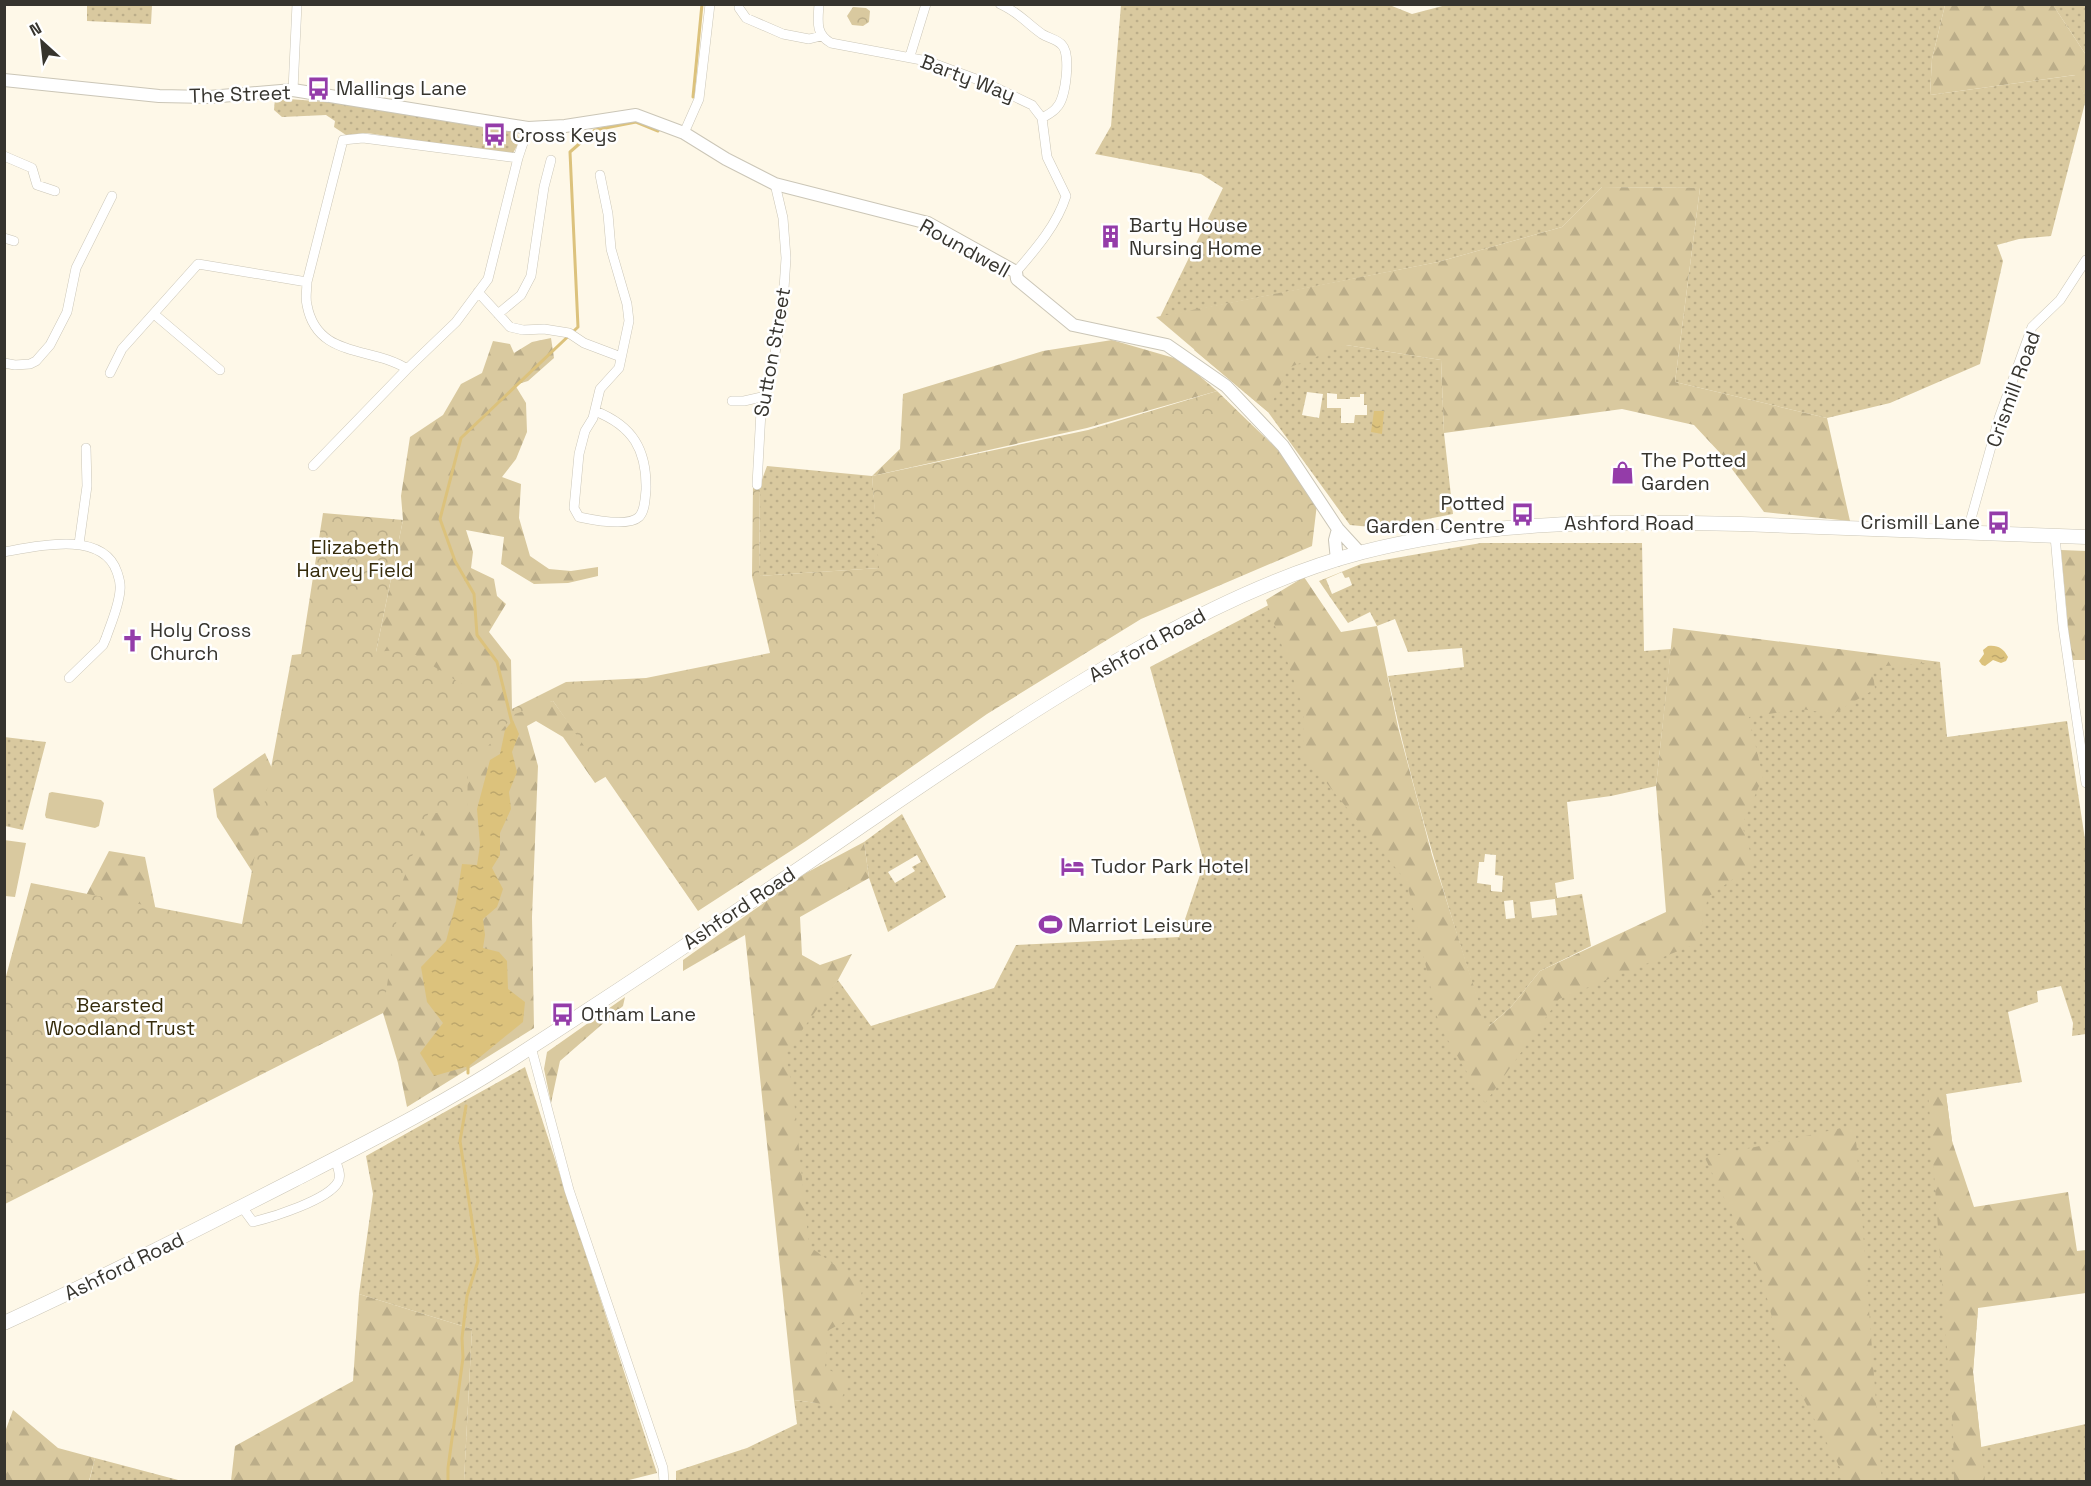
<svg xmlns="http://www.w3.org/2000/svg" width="2091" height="1486" font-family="'Space Grotesk',sans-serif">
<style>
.grass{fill:url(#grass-dots);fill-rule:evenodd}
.forest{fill:url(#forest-firs)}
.park{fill:url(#park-crowns)}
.pitch{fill:#d9c99f}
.water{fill:url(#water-ripples)}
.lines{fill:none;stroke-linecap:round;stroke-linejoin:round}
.stream{stroke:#dcc27c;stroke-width:3}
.street-casing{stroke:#cbc6b7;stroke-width:10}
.secondary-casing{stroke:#cbc6b7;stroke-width:14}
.primary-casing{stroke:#cbc6b7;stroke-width:15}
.street{stroke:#fff;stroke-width:9}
.secondary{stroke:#fff;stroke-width:12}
.primary{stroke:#fff;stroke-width:14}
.labels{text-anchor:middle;stroke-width:5;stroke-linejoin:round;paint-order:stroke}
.street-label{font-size:20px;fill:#36342e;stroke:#fff}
.poi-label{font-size:20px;fill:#36342e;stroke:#fff;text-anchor:start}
.park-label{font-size:20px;fill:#362c0c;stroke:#fff}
</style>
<defs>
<pattern id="grass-dots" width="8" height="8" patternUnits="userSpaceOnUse" patternTransform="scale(1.5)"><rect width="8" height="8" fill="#d9c99f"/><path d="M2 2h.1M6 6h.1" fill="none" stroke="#bbad89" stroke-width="1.8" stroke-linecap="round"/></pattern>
<pattern id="forest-firs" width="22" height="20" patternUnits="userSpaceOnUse" patternTransform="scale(1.5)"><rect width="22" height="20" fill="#d9c99f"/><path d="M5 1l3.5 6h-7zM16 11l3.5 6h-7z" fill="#bbad89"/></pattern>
<pattern id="park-crowns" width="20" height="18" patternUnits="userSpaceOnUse" patternTransform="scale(1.5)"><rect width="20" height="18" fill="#d9c99f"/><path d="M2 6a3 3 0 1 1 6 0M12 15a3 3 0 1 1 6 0" fill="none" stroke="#bbad89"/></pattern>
<pattern id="water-ripples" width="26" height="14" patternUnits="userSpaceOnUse" patternTransform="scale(1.5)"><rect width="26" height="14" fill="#dcc27c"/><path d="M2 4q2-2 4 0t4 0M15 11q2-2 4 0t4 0" fill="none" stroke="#bda76c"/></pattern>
</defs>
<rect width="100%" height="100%" fill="#fef8e8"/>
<path class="grass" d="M 1387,4 L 1412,14 L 1450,4 L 1945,5 L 1932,59 L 1930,95 L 2076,75 L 2086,99 L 2051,236 L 2019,239 L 1997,245 L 2003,261 L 1980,364 L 1890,403 L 1827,418 L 1675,382 L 1700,188 L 1602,187 L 1562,227 L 1438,262 L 1160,317 L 1223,188 L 1201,174 L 1095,154 L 1111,126 L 1121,5 Z
M 87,5 L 152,5 L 151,24 L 87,21 Z
M 2053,5 L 2086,5 L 2086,55 Z
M 275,98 L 329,102 L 511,132 L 517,133 L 520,141 L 513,153 L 506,154 L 367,133 L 346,135 L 334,127 L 335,121 L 326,115 L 282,117 L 274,110 Z
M 1203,339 L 1346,345 L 1441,360 L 1444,433 L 1453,514 L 1382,528 L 1350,525 L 1268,412 L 1194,350 ZM 1307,392 L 1323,394 L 1319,418 L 1302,415 ZM 1327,393 L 1337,394 L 1337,399 L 1350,399 L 1350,397 L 1360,397 L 1360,394 L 1364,394 L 1364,405 L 1367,405 L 1367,415 L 1355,415 L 1354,423 L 1341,423 L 1341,408 L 1327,408 Z
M 767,466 L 872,476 L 880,568 L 759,576 L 760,485 Z
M 1481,543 L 1642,543 L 1644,651 L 1671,649 L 1656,786 L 1611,796 L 1567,802 L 1574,879 L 1555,883 L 1557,898 L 1582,894 L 1591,946 L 1540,971 L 1511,1007 L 1489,1026 L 1682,941 L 1713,659 L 1940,662 L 1947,737 L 2067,721 L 2086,846 L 2086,1034 L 2072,1036 L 2073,1023 L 2061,986 L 2037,991 L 2038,1002 L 2008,1012 L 2022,1082 L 1946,1094 L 1961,1210 L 1978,1308 L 1973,1372 L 1981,1447 L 2086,1424 L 2086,1481 L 676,1482 L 676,1471 L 747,1448 L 797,1424 L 794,1400 L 817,1403 L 773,1056 L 838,980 L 871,1026 L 994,988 L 1016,945 L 1179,937 L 1204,863 L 1150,667 L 1301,588 L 1485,1024 C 1449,909 1412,794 1388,676 L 1464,667 L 1462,648 L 1408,652 L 1395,619 L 1377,626 L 1370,612 L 1348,623 L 1319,581 L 1361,564 ZM 1342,572 L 1345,578 L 1349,577 L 1352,585 L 1332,594 L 1326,579 ZM 1485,854 L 1496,855 L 1495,875 L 1503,876 L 1502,892 L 1491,891 L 1491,885 L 1477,883 L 1479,862 L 1484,862 ZM 1555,899 L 1557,915 L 1532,918 L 1530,902 ZM 1513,900 L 1515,918 L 1506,919 L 1504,901 Z
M 4,737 L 46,742 L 23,830 L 5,826 Z
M 902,814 L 946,897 L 888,932 L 869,878 L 864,842 ZM 917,855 L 921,862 L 912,867 L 915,871 L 895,883 L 888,872 Z
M 525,1067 L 657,1473 L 621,1482 L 464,1481 L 472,1329 L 359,1294 L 373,1194 L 366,1156 Z
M 95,1458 L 182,1481 L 89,1482 Z"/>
<path class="forest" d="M 1945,5 L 2053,5 L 2086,55 L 2086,99 L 2075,75 L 1930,95 L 1932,59 Z
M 1602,187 L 1700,188 L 1675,382 L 1827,418 L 1850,521 L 1764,512 L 1720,453 L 1694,425 L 1622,409 L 1444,433 L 1441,360 L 1346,345 L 1288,368 L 1268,412 L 1156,317 L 1438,262 L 1562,227 Z
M 551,338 L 554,358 L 528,381 L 515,385 L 526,403 L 527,432 L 516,459 L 502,477 L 521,484 L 519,518 L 530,556 L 549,569 L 571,571 L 598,567 L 598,576 L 568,583 L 534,584 L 501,564 L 504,537 L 466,530 L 473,552 L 471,568 L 494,579 L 497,596 L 506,604 L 489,632 L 511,660 L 512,709 L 553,701 L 607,776 L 595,783 L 563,737 L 536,721 L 527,726 L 538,766 L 532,917 L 534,1028 L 407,1107 L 398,1063 L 383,1013 L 323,1020 L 264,890 L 217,817 L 213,789 L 265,753 L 276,777 L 376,652 L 403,520 L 401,496 L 410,437 L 443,415 L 461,384 L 482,373 L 493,341 L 510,344 L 514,353 L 532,342 Z
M 1112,340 L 1181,360 L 1217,391 L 1087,428 L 872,476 L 900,449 L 903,394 L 1043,351 Z
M 2061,550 L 2086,551 L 2086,660 L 2071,660 Z
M 1304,577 L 1341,632 L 1377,626 L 1398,727 L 1432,855 L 1487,1028 L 1511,1007 L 1540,971 L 1666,912 L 1656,786 L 1673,628 L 1940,662 L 1872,667 L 1875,689 L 1833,714 L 1801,709 L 1749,717 L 1763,777 L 1742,825 L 1754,864 L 1708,897 L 1698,943 L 1559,999 L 1485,1103 L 1439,1025 L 1407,882 L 1303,754 L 1304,710 L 1266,600 Z
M 864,842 L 869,878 L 800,917 L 802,955 L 820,965 L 852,954 L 838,980 L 785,1054 L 793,1090 L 809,1246 L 863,1286 L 857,1315 L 829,1330 L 825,1367 L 849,1382 L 838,1406 L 794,1400 L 745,935 L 683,971 L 683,960 L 806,873 Z
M 109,851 L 145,857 L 157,916 L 78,911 Z
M 625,997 L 623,1006 L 560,1061 L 551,1103 L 544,1069 L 547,1052 Z
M 1928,1092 L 1946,1094 L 1952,1141 L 1974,1207 L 2068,1192 L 2077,1251 L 2086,1250 L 2086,1293 L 1978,1308 L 1973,1372 L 1985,1481 L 1954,1481 L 1953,1431 Z
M 1855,1125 L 1882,1481 L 1847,1481 L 1783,1360 L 1761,1275 L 1705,1158 Z
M 359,1294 L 472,1329 L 464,1481 L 231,1481 L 235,1446 L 353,1381 Z
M 13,1410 L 58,1448 L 95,1458 L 89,1481 L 5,1481 L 5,1432 Z"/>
<path class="park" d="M 853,7 L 866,8 L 870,11 L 869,22 L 863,26 L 852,25 L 847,16 Z
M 1217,391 L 1282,454 L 1317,504 L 1312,546 L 1141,619 L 987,714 L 806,841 L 698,911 L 553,701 L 515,714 L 468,770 L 467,809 L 428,814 L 402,883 L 383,1013 L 5,1204 L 5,980 L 31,883 L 242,924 L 292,655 L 301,654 L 323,513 L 403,520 L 376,652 L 406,649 L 506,712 L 566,682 L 646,678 L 770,653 L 752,576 L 753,484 L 760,485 L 759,576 L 879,568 L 872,476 L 1088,430 Z"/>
<path class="pitch" d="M 52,792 L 101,800 L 104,803 L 99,826 L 95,828 L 46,818 L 45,815 L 49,793 Z
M 4,840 L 26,843 L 15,897 L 5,896 Z"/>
<path class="water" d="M 1374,411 L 1384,411 L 1382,434 L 1371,432 Z
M 1988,646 C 1998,645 2003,648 2008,657 L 2006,661 L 2001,663 L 1993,660 L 1985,666 L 1982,665 L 1979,661 L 1984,654 L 1983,650 Z
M 513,720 L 519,734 L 512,752 L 517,772 L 509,792 L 511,809 L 500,833 L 500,855 L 492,868 L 503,889 L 497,907 L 483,919 L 485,935 L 483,948 L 499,952 L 507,961 L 508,989 L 525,1002 L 523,1022 L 469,1066 L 434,1076 L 420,1053 L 443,1023 L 427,1002 L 421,967 L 446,941 L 456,903 L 462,864 L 477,865 L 480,845 L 477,809 L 490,760 L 500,754 L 505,730 Z"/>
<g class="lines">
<path class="stream" d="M 693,97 L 702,4
M 512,723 L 497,662 L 477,635 L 474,594 L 455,561 L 440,519 L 461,438 L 578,327 L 570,152 L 595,130 L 636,122 L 658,131
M 468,1073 L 468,1065
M 448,1482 L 448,1468 L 463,1358 L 462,1338 L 467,1296 L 478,1261 L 460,1141 L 466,1106"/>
<defs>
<path id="street" d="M 739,4 L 739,8 L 746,18 L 783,34 L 809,39 L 821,36
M 819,4 C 818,21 815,34 831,43 L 927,61 L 984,82 L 1032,105 L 1042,118 L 1047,157 L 1066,196 C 1057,225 1035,250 1016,272
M 1000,4 C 1020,13 1025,22 1042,34 C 1048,38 1057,39 1062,45 C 1071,54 1066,98 1057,107 C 1054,112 1047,115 1042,118
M 910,56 L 926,4
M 293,90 L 297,4
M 684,133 L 699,99 L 710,4
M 4,156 L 32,168 L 37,185 L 55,191
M 4,238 L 14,241
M 478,292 L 510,327 L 523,330 L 544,329 L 569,333 L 584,343 L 621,357
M 154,314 L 220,370
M 498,314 L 521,295 L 531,276 L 544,187 L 551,160
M 4,363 L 15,365 L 30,364 L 36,361 L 50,345 L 67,312 L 76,268 L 112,196
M 407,369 C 372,346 317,359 307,305 C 305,298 307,289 307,282 L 343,140 L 363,138 L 518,158
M 110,373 L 122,349 L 198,264 L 307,282
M 732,401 L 744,401 L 766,396
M 595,411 C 633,426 647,450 646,490 C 645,499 645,511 639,517 C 628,527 593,520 579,517 L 574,508 L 579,454 L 585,431 L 593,418 L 600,389 L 619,368 L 629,321 L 627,304 L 611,249 L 608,214 L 600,175
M 313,466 L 407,369 L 456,322 L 488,279 L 518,158 L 528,128
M 757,485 L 761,411 L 772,372 L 783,304 L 786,258 L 783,218 L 775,184
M 1967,533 L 1999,418 L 2032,327 L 2060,300 L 2086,260
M 2055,536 L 2063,626 L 2086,783
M 79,544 L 87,486 L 86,448
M 4,552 C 37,546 103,530 117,572 C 119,578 121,583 120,590 C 119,606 111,623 106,638 L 103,645 L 69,678
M 531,1047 L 569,1190 L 663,1468 L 664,1482
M 242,1207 L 253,1222 C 273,1217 328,1200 338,1182 C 342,1175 337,1166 335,1159"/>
<path id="secondary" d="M 4,80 L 159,96 L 209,97 L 293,90 L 528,128 L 565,126 L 636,115 L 684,133 L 726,159 L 775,184 L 928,223 L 1016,272 L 1017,279 L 1073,325 L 1167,345 L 1226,386 L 1283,446 L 1338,529 L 1360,553
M 1337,560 L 1335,540 L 1338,529"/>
<path id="primary" d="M 4,1323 C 102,1278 198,1229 294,1180 C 372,1140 451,1100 525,1051 C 638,978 750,903 860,827 C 956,762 1050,697 1152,641 C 1219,604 1289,571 1363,552 C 1488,520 1614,521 1741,524 C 1856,528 1971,533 2086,537"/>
</defs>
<use href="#street" class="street-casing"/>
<use href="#secondary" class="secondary-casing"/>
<use href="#primary" class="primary-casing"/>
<use href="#street" class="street"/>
<use href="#secondary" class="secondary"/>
<use href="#primary" class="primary"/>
</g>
<defs>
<symbol id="bus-bare" viewBox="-9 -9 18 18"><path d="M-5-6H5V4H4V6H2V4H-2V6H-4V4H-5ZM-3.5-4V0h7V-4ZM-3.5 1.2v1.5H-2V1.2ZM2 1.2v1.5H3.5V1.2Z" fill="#943ca9" stroke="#fff" stroke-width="2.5" paint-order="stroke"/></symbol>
<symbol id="building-bare" viewBox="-9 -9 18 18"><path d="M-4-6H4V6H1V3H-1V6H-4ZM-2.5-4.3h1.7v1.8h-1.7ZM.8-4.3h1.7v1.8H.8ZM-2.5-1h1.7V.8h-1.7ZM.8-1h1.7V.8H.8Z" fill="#943ca9" stroke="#fff" stroke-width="2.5" paint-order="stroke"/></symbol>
<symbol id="shop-bare" viewBox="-9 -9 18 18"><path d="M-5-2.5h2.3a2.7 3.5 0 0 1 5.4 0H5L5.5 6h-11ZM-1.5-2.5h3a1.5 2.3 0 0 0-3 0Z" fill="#943ca9" stroke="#fff" stroke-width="2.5" paint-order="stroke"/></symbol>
<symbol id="church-bare" viewBox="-9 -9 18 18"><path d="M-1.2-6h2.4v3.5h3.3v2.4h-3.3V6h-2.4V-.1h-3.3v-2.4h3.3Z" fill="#943ca9" stroke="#fff" stroke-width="2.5" paint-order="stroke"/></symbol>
<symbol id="hotel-bare" viewBox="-9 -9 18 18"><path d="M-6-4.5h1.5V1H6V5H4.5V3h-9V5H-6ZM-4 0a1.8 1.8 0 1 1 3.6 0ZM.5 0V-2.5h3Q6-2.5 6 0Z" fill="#943ca9" stroke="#fff" stroke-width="2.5" paint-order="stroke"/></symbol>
<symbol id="stadium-bare" viewBox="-9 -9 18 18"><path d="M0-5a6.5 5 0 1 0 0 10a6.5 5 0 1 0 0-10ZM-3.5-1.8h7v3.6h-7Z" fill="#943ca9" stroke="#fff" stroke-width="2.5" paint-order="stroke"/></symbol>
</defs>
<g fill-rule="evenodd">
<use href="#bus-bare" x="302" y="72" width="33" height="33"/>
<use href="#bus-bare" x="478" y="118" width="33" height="33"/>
<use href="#building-bare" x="1094" y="220" width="33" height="33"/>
<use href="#shop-bare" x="1606" y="456" width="33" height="33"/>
<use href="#bus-bare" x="1506" y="498" width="33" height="33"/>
<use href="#bus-bare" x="1982" y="506" width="33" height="33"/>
<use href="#church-bare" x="116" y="624" width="33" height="33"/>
<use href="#hotel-bare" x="1056" y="850" width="33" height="33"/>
<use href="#stadium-bare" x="1034" y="908" width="33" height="33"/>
<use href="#bus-bare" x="546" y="998" width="33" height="33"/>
</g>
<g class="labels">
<g class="street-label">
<text transform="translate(968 78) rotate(21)" y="7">Barty Way</text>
<text transform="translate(240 94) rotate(-2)" y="7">The Street</text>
<text transform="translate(965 248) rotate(29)" y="7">Roundwell</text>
<text transform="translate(772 352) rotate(-80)" y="7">Sutton Street</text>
<text transform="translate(2013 389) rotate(-70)" y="7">Crismill Road</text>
<text x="1629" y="530">Ashford Road</text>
<text transform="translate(1147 645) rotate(-29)" y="7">Ashford Road</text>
<text transform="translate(739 908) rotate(-34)" y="7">Ashford Road</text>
<text transform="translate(124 1266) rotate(-26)" y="7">Ashford Road</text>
</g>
<g class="poi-label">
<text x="336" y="95">Mallings Lane</text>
<text x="512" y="142">Cross Keys</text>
<text x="1129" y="232">Barty House<tspan x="1129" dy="23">Nursing Home</tspan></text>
<text x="1641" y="467">The Potted<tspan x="1641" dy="23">Garden</tspan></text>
<text x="1505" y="510" text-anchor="end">Potted<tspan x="1505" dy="23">Garden Centre</tspan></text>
<text x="1980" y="529" text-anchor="end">Crismill Lane</text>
<text x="150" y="637">Holy Cross<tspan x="150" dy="23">Church</tspan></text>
<text x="1091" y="873">Tudor Park Hotel</text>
<text x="1068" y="932">Marriot Leisure</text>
<text x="581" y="1021">Otham Lane</text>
</g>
<g class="park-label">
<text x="355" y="554">Elizabeth<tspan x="355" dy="23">Harvey Field</tspan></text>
<text x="120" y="1012">Bearsted<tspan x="120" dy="23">Woodland Trust</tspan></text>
</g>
</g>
<rect width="2091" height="1486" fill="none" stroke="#36342e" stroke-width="12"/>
<g transform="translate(42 42) rotate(333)" stroke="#ffffff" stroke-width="4.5" paint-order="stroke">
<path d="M0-4.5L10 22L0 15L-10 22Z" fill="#36342e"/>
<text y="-9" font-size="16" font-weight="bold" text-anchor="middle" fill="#36342e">N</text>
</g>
</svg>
